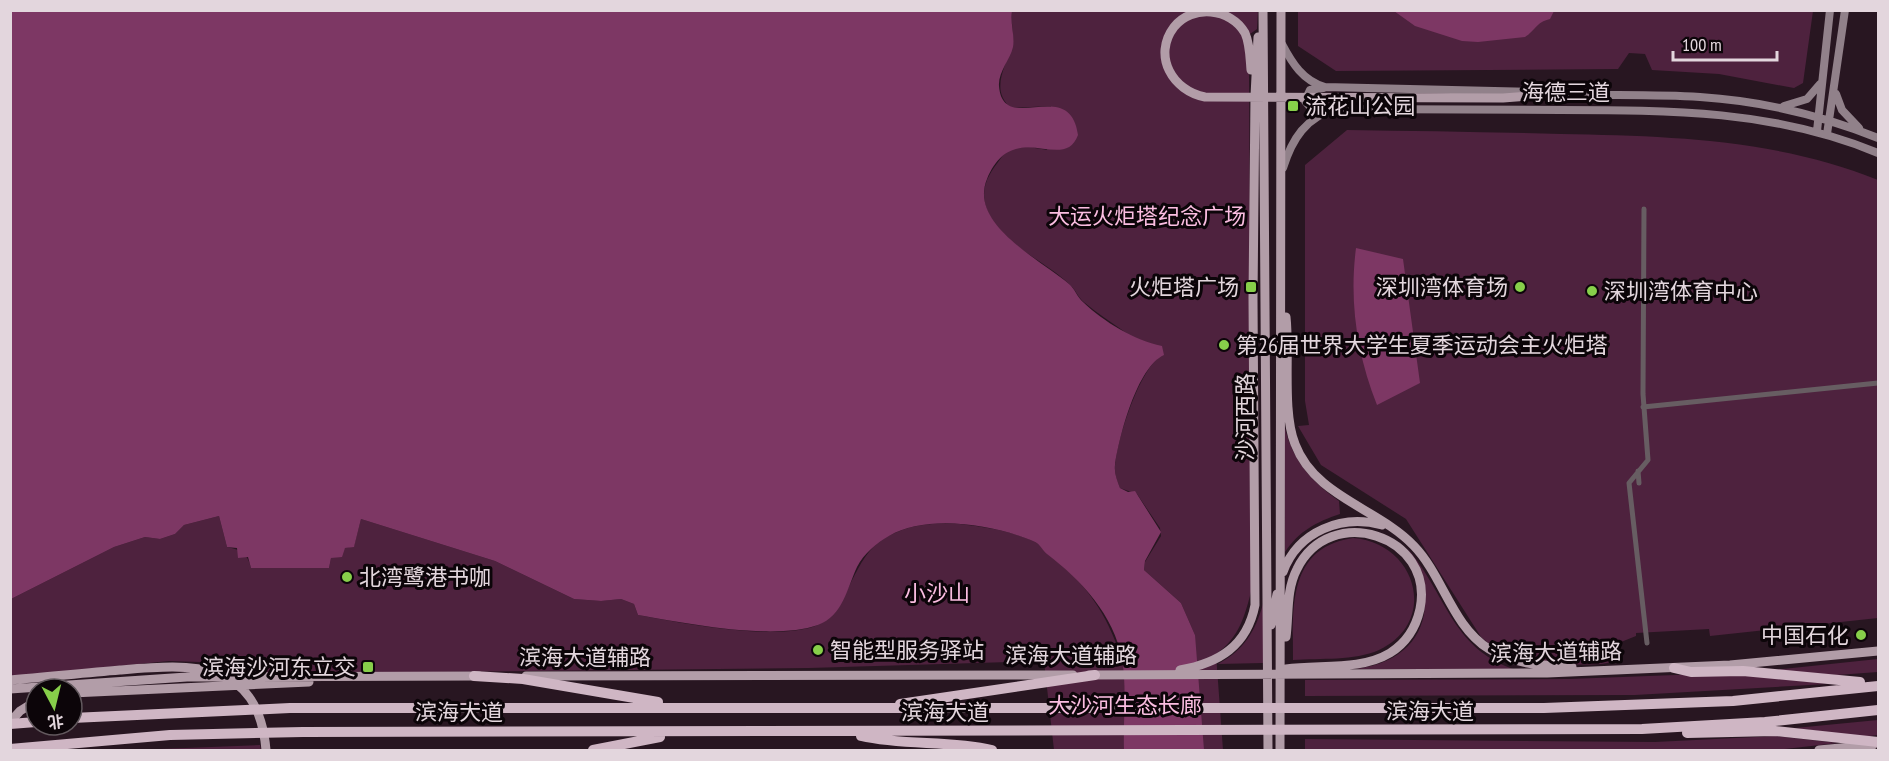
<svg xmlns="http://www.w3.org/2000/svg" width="1889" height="761" font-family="'PT Sans Narrow','Noto Sans SC',sans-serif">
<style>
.green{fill:#4e223e}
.water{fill:#7d3764}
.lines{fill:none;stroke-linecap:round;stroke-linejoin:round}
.street{stroke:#675d62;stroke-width:5}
.secondary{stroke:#91818a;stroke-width:8}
.primary{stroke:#b29da8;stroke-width:9}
.highway{stroke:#cfb6c4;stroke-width:10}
.poi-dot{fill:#87cf4a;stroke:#0c0509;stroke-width:2}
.labels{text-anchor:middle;stroke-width:6;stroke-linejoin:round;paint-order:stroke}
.street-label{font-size:22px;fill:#e3d6dd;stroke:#0c0509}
.poi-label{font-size:22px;fill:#e3d6dd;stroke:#0c0509;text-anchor:start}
.park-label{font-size:22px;fill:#fbbde1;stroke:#0c0509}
</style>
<rect width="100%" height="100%" fill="#281621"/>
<path class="green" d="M 1012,11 L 1258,11 L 1257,29 L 1250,34 L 1249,72 L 1252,588 C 1245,615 1240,637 1216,654 L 1223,750 L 1054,750 L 1044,661 L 809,668 L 239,674 L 200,662 L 169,661 L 11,677 L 11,599 L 114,547 L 145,537 L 160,539 L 175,534 L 184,525 L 219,516 L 227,547 C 240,549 248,554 251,568 L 329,568 L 331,558 L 345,548 L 354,546 L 361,519 L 495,561 L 574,599 L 601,601 L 621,599 L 634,604 L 638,615 C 682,623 777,642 818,625 C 846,613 852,563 878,543 C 903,524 931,522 960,524 C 985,527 1013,531 1035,542 C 1041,544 1043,551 1048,554 C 1087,584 1106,612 1122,659 L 1195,635 L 1181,603 L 1144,570 L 1145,562 L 1161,536 L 1160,528 L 1137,494 L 1120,488 C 1117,481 1114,473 1115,465 C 1118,437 1137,378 1157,359 C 1136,336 1109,323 1085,303 C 1078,298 1076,290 1070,285 C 1045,259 986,239 984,195 C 984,180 993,169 1001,158 C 1011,143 1032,147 1047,150 L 1051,106 L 1011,108 C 989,89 1007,66 1012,43 C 1015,33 1010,21 1012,11 Z
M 1298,11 L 1813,11 L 1803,83 L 1794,88 L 1719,74 L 1652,70 L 1645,54 L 1629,53 L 1618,69 L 1336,71 L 1298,46 Z
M 1347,130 C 1418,131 1489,132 1561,134 C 1670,136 1776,139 1878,180 L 1878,618 L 1710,636 L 1709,629 L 1636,633 L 1636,636 L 1616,644 L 1618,659 C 1606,670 1535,662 1517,658 C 1504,655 1491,646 1481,637 L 1406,519 L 1321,465 L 1298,426 L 1309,425 L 1305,401 L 1305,165 Z
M 1284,424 C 1292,460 1310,480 1339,501 L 1340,514 C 1316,522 1299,531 1285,552 Z
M 1353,538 C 1417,543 1439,622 1379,650 C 1354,661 1321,658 1293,660 C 1293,608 1287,548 1353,538 Z
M 1407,548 C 1446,593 1451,647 1513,669 L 1356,669 C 1426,660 1442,603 1407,548 Z
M 1263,604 L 1263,663 L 1218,664 C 1244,650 1255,632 1263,604 Z
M 1878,659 L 1878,672 L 1837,675 L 1773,670 Z
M 1729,673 L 1827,684 L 1635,695 L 1305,696 L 1305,680 L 1569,679 Z
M 1878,720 L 1878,735 L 1862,737 L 1795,728 Z
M 1776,736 L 1838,743 L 1775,750 L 1305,750 L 1305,739 L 1655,742 Z
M 260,745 L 261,750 L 134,750 Z"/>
<path class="water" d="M 11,11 L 1012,11 C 1010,23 1015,36 1013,47 C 1010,60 998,72 999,86 C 1003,137 1070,75 1078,135 C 1064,174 1013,116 987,179 C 968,225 1043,261 1069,284 C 1075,289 1077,297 1083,302 C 1104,322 1134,340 1162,346 L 1164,355 C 1137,367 1119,437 1115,465 C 1114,473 1117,480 1120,488 L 1128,492 L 1135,491 L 1161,532 L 1145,561 L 1144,570 L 1181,603 L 1195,635 L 1204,750 L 1124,750 C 1123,721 1127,688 1122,659 C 1114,615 1081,580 1047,554 C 1043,551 1040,544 1035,542 C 997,525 927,513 889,536 C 877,543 864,553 857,567 C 847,588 843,616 818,625 C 773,641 685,623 638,615 L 634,604 L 621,599 L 601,601 L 574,599 L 495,561 L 361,519 L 354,547 L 345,548 L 342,557 L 331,558 L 329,568 L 251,568 L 248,557 L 238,558 L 237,548 L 227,547 L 219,516 L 184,525 L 175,534 L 160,539 L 145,537 L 114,547 L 11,599 Z
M 1394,11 L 1554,11 L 1550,19 C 1536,22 1535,31 1525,37 L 1478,42 L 1462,41 L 1415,26 Z
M 1356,248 L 1403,259 L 1420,383 L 1377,405 C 1357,354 1349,302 1356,248 Z"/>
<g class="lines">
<path class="street" d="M 1644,209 L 1643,394 L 1648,460 L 1629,483 L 1647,643
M 1643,407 L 1878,383
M 1638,471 L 1639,483"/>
<path class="secondary" d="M 1282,44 C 1292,63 1303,81 1325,87 L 1532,92
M 1323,88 L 1310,90 L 1305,101 L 1312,109 L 1326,109
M 1553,94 C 1602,96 1651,94 1700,97 C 1762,101 1821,115 1878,138
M 1836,94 L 1842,110 L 1859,128
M 1784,106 L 1807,99 L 1820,84
M 1817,131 L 1830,10
M 1827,134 L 1845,10
M 1283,168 C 1292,139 1306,117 1336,109 C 1411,109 1486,109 1560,110 C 1670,110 1775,110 1878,153"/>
<path class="primary" d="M 1263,10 L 1268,750
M 1251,70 C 1250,58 1250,44 1245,33 C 1231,8 1192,4 1174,27 C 1152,56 1173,91 1205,97 L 1503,98 L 1556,94
M 1286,317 C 1290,353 1282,412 1295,444 C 1315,497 1378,508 1414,546 C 1443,576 1452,626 1489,649 C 1514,665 1543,665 1572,667
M 1283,572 C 1298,531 1342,514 1382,525
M 1271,625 L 1277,594
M 1286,669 C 1319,664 1360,671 1390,653 C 1406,643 1416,627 1420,609 C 1435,535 1330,502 1297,569 C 1286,590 1289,614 1286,637
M 1180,670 C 1219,663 1247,646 1255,605 L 1253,298 L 1255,96 L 1258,37
M 1089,675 L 1547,673 L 1730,665 L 1878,651
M 526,676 L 1073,675
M 10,680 C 47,677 83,673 120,670 C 192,664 258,658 266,750
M 10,689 L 187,677 L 479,676
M 72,693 L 309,682
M 10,722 L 20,711 L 36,701
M 1280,750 L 1281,10
M 1819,750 L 1873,745"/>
<path class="highway" d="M 1674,668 L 1691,672 L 1743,671 L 1860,682
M 474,676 L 523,679 L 658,702
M 900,704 L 1095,675
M 72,718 L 290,708 L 1544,708 L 1733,701 L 1878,686
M 10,724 L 36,722
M 1687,733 L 1775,731 L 1878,742
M 861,736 C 904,746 949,740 992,750
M 10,749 L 170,735 L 303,732 L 1642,729 L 1765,722 L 1878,710
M 593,750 L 660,737"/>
</g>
<g class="poi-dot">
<rect x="1287" y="100" width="12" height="12" rx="3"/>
<rect x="1245" y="281" width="12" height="12" rx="3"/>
<circle cx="1520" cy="287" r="6"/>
<circle cx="1592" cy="291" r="6"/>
<circle cx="1224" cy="345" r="6"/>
<circle cx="347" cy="577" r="6"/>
<circle cx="1861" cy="635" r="6"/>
<circle cx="818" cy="650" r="6"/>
<rect x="362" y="661" width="12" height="12" rx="3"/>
</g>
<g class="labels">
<g class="street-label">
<text x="1566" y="100">海德三道</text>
<text transform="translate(1245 417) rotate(-90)" y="8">沙河西路</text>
<text transform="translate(1556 652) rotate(-1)" y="8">滨海大道辅路</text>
<text x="1071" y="663">滨海大道辅路</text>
<text x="585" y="665">滨海大道辅路</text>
<text x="1430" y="719">滨海大道</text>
<text x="459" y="720">滨海大道</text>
<text x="945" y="720">滨海大道</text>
</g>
<g class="poi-label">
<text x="1305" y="114">流花山公园</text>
<text x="1239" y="295" text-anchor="end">火炬塔广场</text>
<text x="1508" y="295" text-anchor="end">深圳湾体育场</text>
<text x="1604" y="299">深圳湾体育中心</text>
<text x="1236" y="353">第26届世界大学生夏季运动会主火炬塔</text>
<text x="359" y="585">北湾鹭港书咖</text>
<text x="1849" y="643" text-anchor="end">中国石化</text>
<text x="830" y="658">智能型服务驿站</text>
<text x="356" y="675" text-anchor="end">滨海沙河东立交</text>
</g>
<g class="park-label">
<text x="1147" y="224">大运火炬塔纪念广场</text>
<text x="937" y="601">小沙山</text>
<text x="1125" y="713">大沙河生态长廊</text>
</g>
</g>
<rect width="1889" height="761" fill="none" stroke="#e3d6dd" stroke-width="24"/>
<g transform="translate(54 707) rotate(173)"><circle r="28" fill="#0c0509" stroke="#62595e" stroke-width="1.5"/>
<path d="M0-4.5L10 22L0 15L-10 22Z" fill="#87cf4a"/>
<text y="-9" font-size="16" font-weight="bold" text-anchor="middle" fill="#e3d6dd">北</text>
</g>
<path d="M1673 51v9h104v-9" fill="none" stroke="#e3d6dd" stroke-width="3"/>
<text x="1682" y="51" font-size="18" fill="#e3d6dd" stroke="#0c0509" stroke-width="4.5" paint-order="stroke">100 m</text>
</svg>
